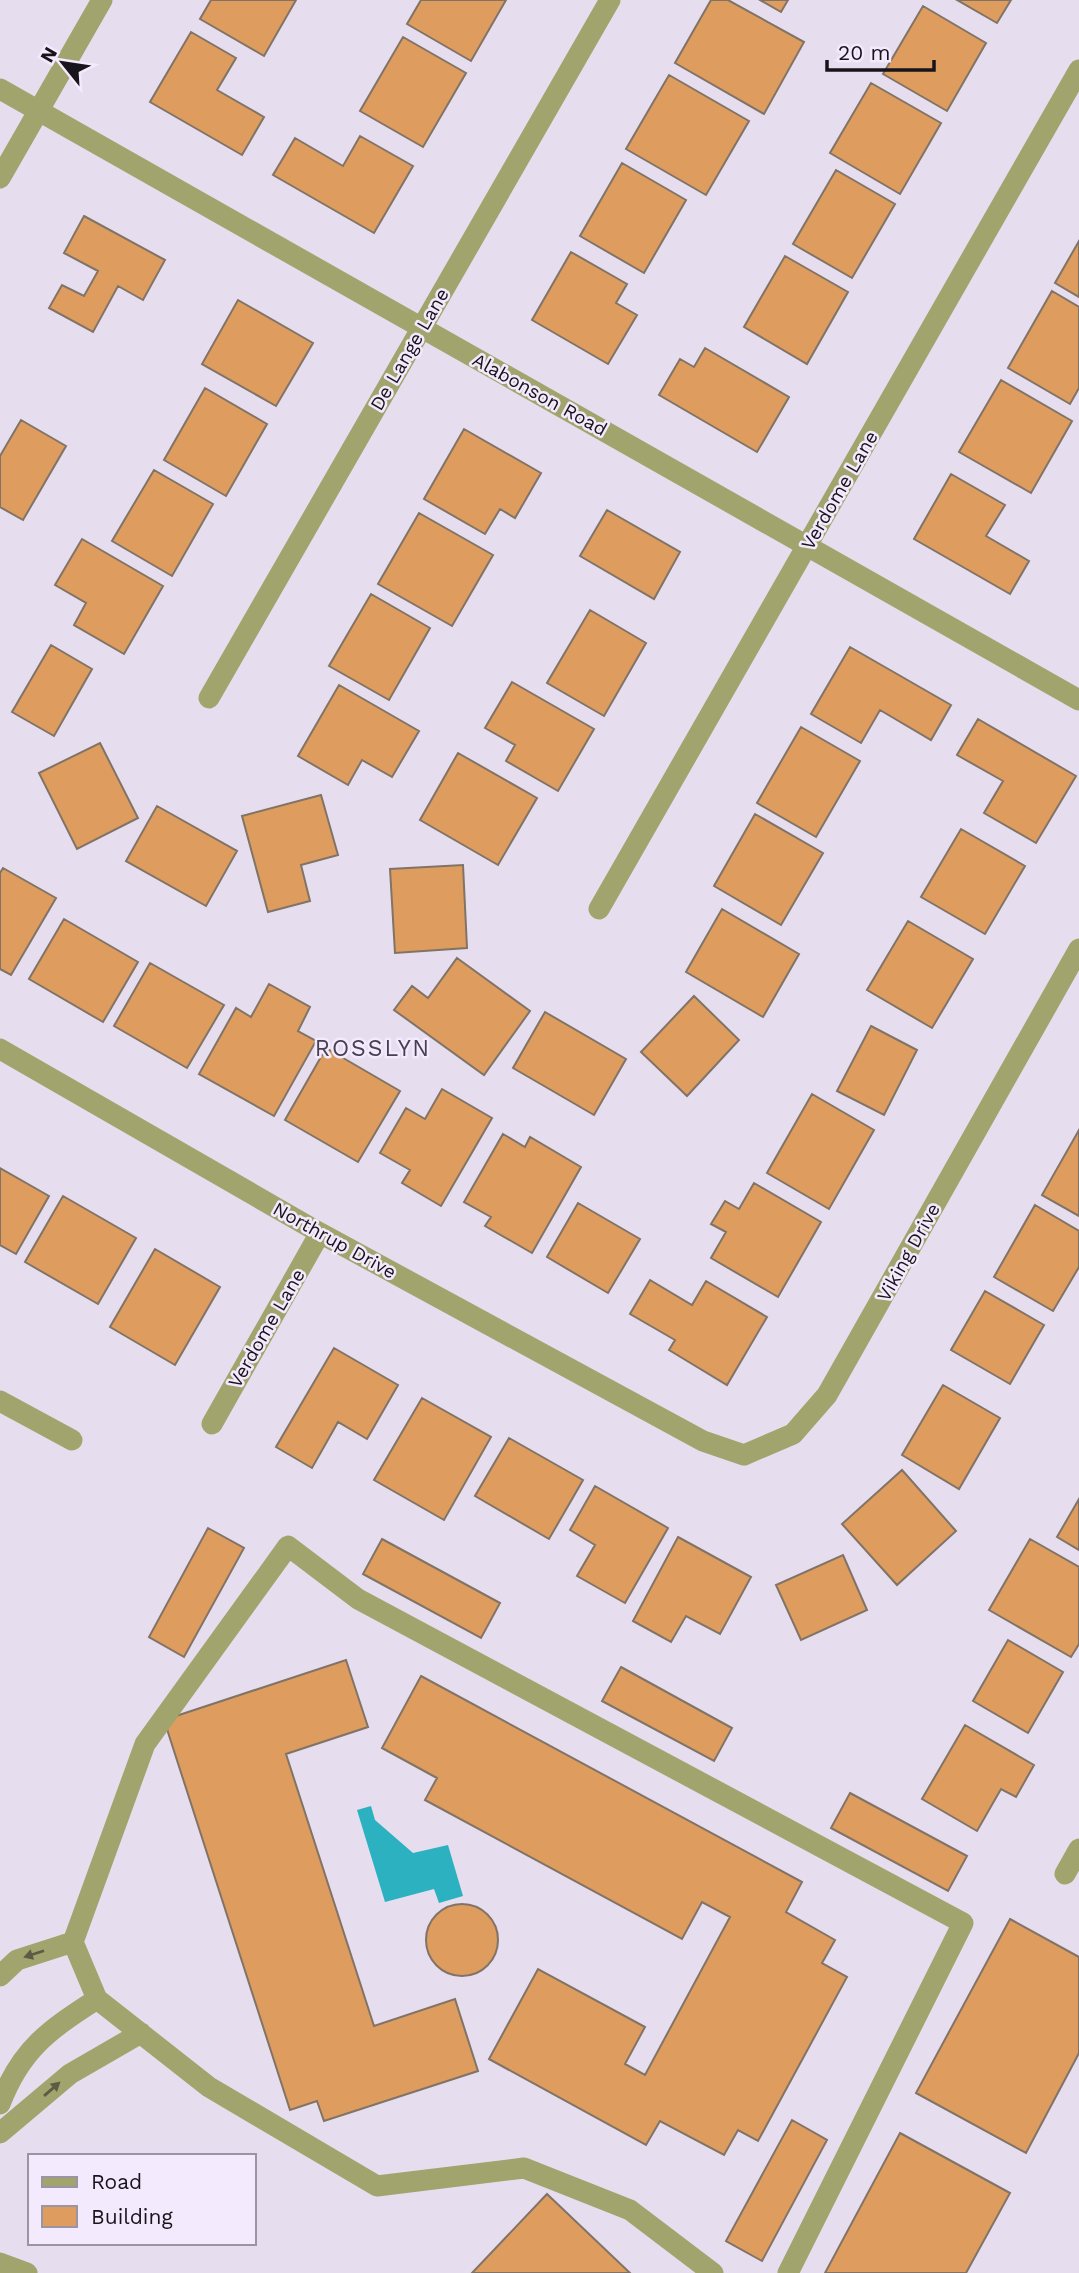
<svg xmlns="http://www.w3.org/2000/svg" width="1079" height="2273" font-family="'Work Sans',sans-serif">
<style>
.water{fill:#2bb1bf}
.building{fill:#de9d5f;stroke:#817366;stroke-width:2}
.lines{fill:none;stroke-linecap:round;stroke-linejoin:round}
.service{stroke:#a1a46c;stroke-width:21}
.minor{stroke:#a1a46c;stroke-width:21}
.oneway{fill:#5c5c44}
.labels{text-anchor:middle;stroke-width:5;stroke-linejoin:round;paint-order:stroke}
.street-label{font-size:19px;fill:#18141b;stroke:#f3eafd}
.quarter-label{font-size:23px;letter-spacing:2px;fill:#47404f;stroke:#f3eafd}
</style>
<rect width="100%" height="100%" fill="#e6ddef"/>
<path class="water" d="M 371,1806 L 375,1820 L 413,1853 L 448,1845 L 463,1896 L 439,1903 L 434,1889 L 385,1902 L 357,1810 Z"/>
<path class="building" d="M 211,0 L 296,0 L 264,56 L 200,19 Z
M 421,0 L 506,0 L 471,61 L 407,24 Z
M 711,0 L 728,0 L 804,42 L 764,114 L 675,63 Z
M 760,0 L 788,0 L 781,12 Z
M 957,0 L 1011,0 L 997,23 Z
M 923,6 L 986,43 L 947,111 L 883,74 Z
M 191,32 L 236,58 L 217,90 L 264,117 L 242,155 L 150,102 Z
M 403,37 L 466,73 L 423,147 L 360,111 Z
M 669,75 L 749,121 L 706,195 L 626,149 Z
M 871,83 L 941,123 L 900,194 L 830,153 Z
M 360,136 L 413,166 L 374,233 L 273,175 L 295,138 L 343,166 Z
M 622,163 L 686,200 L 644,273 L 580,236 Z
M 836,170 L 895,204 L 852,278 L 793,244 Z
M 84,216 L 165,260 L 143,300 L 118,286 L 93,332 L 49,308 L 62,285 L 84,296 L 98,271 L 64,253 Z
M 1079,241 L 1079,297 L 1055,283 Z
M 571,252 L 627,284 L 616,303 L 637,315 L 608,364 L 532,320 Z
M 785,256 L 848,292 L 807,364 L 744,327 Z
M 1052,291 L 1079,307 L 1079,388 L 1070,404 L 1008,368 Z
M 238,300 L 313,343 L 276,406 L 202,364 Z
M 705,348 L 789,397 L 757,452 L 659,395 L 680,359 L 694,367 Z
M 1001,380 L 1072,421 L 1031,493 L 959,452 Z
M 205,388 L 267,424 L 226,496 L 164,460 Z
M 21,420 L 66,446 L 23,520 L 0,507 L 0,456 Z
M 464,429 L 541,473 L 515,518 L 500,509 L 485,534 L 424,499 Z
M 154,470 L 213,504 L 172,576 L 112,541 Z
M 951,474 L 1005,505 L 986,536 L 1029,561 L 1010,594 L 914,539 Z
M 607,510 L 680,552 L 654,599 L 580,556 Z
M 419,513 L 493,555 L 452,626 L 378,584 Z
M 82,539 L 163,586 L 124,654 L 74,625 L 86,603 L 55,585 Z
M 371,594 L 430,628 L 389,700 L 329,666 Z
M 590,610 L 646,643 L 604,716 L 547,683 Z
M 51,645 L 92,669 L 54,736 L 12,712 Z
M 850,647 L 951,705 L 931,740 L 880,710 L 861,743 L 811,714 Z
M 512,682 L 594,729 L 558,791 L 506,761 L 515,745 L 485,728 Z
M 339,685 L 419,731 L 392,777 L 362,760 L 348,785 L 298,756 Z
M 978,719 L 1076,776 L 1036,843 L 984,813 L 1003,781 L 957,755 Z
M 801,727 L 860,761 L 816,837 L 757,803 Z
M 100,743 L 138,818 L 77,849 L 39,773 Z
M 458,753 L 537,798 L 498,865 L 420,820 Z
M 321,795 L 338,855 L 301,865 L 310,901 L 268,912 L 242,816 Z
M 157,806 L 237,851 L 206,906 L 126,861 Z
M 755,814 L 823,853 L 781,925 L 714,886 Z
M 961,829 L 1025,866 L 985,934 L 921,897 Z
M 463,865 L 467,948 L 395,953 L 390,869 Z
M 3,868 L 56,898 L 11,975 L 0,969 L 0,873 Z
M 722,909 L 799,954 L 763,1017 L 686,972 Z
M 64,919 L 138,962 L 103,1022 L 29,979 Z
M 908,921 L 973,959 L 932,1028 L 867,990 Z
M 457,958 L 530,1011 L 484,1075 L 394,1010 L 412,986 L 428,998 Z
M 150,963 L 224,1005 L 187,1068 L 114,1026 Z
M 269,984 L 310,1007 L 298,1031 L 316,1041 L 274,1116 L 199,1074 L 236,1008 L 251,1017 Z
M 694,996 L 739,1040 L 687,1096 L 641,1052 Z
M 545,1012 L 626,1059 L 594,1115 L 513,1068 Z
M 871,1026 L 917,1050 L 884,1115 L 837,1091 Z
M 326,1048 L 400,1091 L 358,1162 L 285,1120 Z
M 442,1089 L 492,1118 L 441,1206 L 402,1183 L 410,1170 L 380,1153 L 406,1108 L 425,1119 Z
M 812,1094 L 874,1130 L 829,1209 L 767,1173 Z
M 1079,1130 L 1079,1216 L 1042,1195 Z
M 503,1134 L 525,1147 L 530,1137 L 581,1167 L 532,1253 L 485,1226 L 491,1217 L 464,1202 Z
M 0,1168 L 49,1196 L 16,1254 L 0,1245 Z
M 754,1183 L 821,1222 L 778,1297 L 711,1258 L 726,1232 L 711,1224 L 725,1201 L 739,1209 Z
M 63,1196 L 136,1238 L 98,1304 L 25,1262 Z
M 578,1203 L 640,1239 L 608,1293 L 547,1257 Z
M 1035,1205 L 1079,1231 L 1079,1267 L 1053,1311 L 994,1277 Z
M 155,1249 L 220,1287 L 175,1365 L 110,1327 Z
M 650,1280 L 692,1305 L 706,1281 L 767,1317 L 727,1385 L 669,1350 L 675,1340 L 630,1314 Z
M 985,1291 L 1044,1325 L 1010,1384 L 951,1350 Z
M 334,1348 L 398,1385 L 367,1439 L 338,1422 L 312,1468 L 276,1447 Z
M 943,1385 L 1000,1418 L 959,1489 L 902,1455 Z
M 422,1398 L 491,1437 L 444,1520 L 374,1480 Z
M 509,1438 L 583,1480 L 549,1539 L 475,1496 Z
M 902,1470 L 956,1531 L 897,1585 L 842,1524 Z
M 595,1486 L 668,1528 L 625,1603 L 577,1576 L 595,1545 L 570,1530 Z
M 1079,1499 L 1079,1550 L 1057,1537 Z
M 208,1528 L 244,1548 L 184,1657 L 149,1637 Z
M 678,1537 L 751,1577 L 720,1634 L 686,1616 L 671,1642 L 633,1621 Z
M 382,1539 L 500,1603 L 481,1638 L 363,1574 Z
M 1030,1539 L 1079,1567 L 1079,1644 L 1071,1657 L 989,1610 Z
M 843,1555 L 867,1610 L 801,1640 L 776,1585 Z
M 1008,1640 L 1063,1672 L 1028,1733 L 973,1701 Z
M 346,1660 L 368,1727 L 286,1754 L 374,2026 L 455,1999 L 478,2071 L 324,2121 L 317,2101 L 290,2110 L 164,1720 Z
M 621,1667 L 732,1728 L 714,1761 L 602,1701 Z
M 421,1676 L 802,1882 L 786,1912 L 835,1940 L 822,1963 L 847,1977 L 758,2141 L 738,2130 L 724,2155 L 660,2121 L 646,2145 L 489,2059 L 538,1969 L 645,2027 L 625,2064 L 645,2075 L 730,1917 L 702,1902 L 682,1939 L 425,1800 L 437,1778 L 382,1748 Z
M 965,1725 L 1034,1765 L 1016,1797 L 1001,1789 L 977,1831 L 922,1799 Z
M 850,1793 L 967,1856 L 948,1891 L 831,1828 Z
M426 1940a36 36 0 1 1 72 0a36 36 0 1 1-72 0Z
M 1010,1919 L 1079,1957 L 1079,2053 L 1026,2153 L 916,2093 Z
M 792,2120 L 827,2140 L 762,2261 L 726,2241 Z
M 900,2133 L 1010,2193 L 966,2273 L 825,2273 Z
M 547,2194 L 630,2273 L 472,2273 Z"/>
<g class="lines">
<path class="service" d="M 0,1401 L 72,1440
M 0,1976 L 17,1960 L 73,1942
M 0,2104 C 21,2049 49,2030 97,1999
M 0,2133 L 70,2074 L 141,2033
M 713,2273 L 630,2210 L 524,2168 L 377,2186 L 209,2087 L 97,1999 L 73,1942 L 145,1744 L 288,1546 L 358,1599 L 963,1923 L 788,2273"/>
<path class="minor" d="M 0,89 L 1079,700
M 0,178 L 102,0
M 209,698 L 610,0
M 599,909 L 1079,70
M 0,1049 L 320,1233 L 703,1441 L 744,1455 L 793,1434 L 827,1395 L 1079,949
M 212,1424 L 320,1233
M 1065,1874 L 1079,1849
M 0,2263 L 27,2273"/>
</g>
<defs><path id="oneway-solid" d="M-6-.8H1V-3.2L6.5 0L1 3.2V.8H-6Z" transform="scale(1.75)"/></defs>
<g class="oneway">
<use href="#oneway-solid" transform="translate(34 1954) rotate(162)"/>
<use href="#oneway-solid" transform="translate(52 2089) rotate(-41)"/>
</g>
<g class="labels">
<g class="street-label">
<text transform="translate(409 349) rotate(-60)" y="7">De Lange Lane</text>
<text transform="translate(540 394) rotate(29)" y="7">Alabonson Road</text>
<text transform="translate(839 490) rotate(-60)" y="7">Verdome Lane</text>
<text transform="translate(335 1240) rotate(29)" y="7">Northrup Drive</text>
<text transform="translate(908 1252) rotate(-61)" y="7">Viking Drive</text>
<text transform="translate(266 1328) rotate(-60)" y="7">Verdome Lane</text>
</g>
<g class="quarter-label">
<text x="373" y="1056">ROSSLYN</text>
</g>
</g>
<rect x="28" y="2154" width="228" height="91" fill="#f3eafd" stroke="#9b94a3" stroke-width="2"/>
<rect x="42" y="2177" width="35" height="10" fill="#a1a46c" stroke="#9b94a3" stroke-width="2"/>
<text x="91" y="2189" font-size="21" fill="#18141b">Road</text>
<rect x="42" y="2206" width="35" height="21" fill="#de9d5f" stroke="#9b94a3" stroke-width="2"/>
<text x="91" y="2224" font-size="21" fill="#18141b">Building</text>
<g transform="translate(63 63) rotate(300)" stroke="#f3eafd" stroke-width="5" paint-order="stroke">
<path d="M0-5L12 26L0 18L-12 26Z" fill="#18141b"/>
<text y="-10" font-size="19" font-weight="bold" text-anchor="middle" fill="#18141b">N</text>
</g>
<path d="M827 60v10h107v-10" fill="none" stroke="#18141b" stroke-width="3.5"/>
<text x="838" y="60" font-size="21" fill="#18141b" stroke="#f3eafd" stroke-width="5" paint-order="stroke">20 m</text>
</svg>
